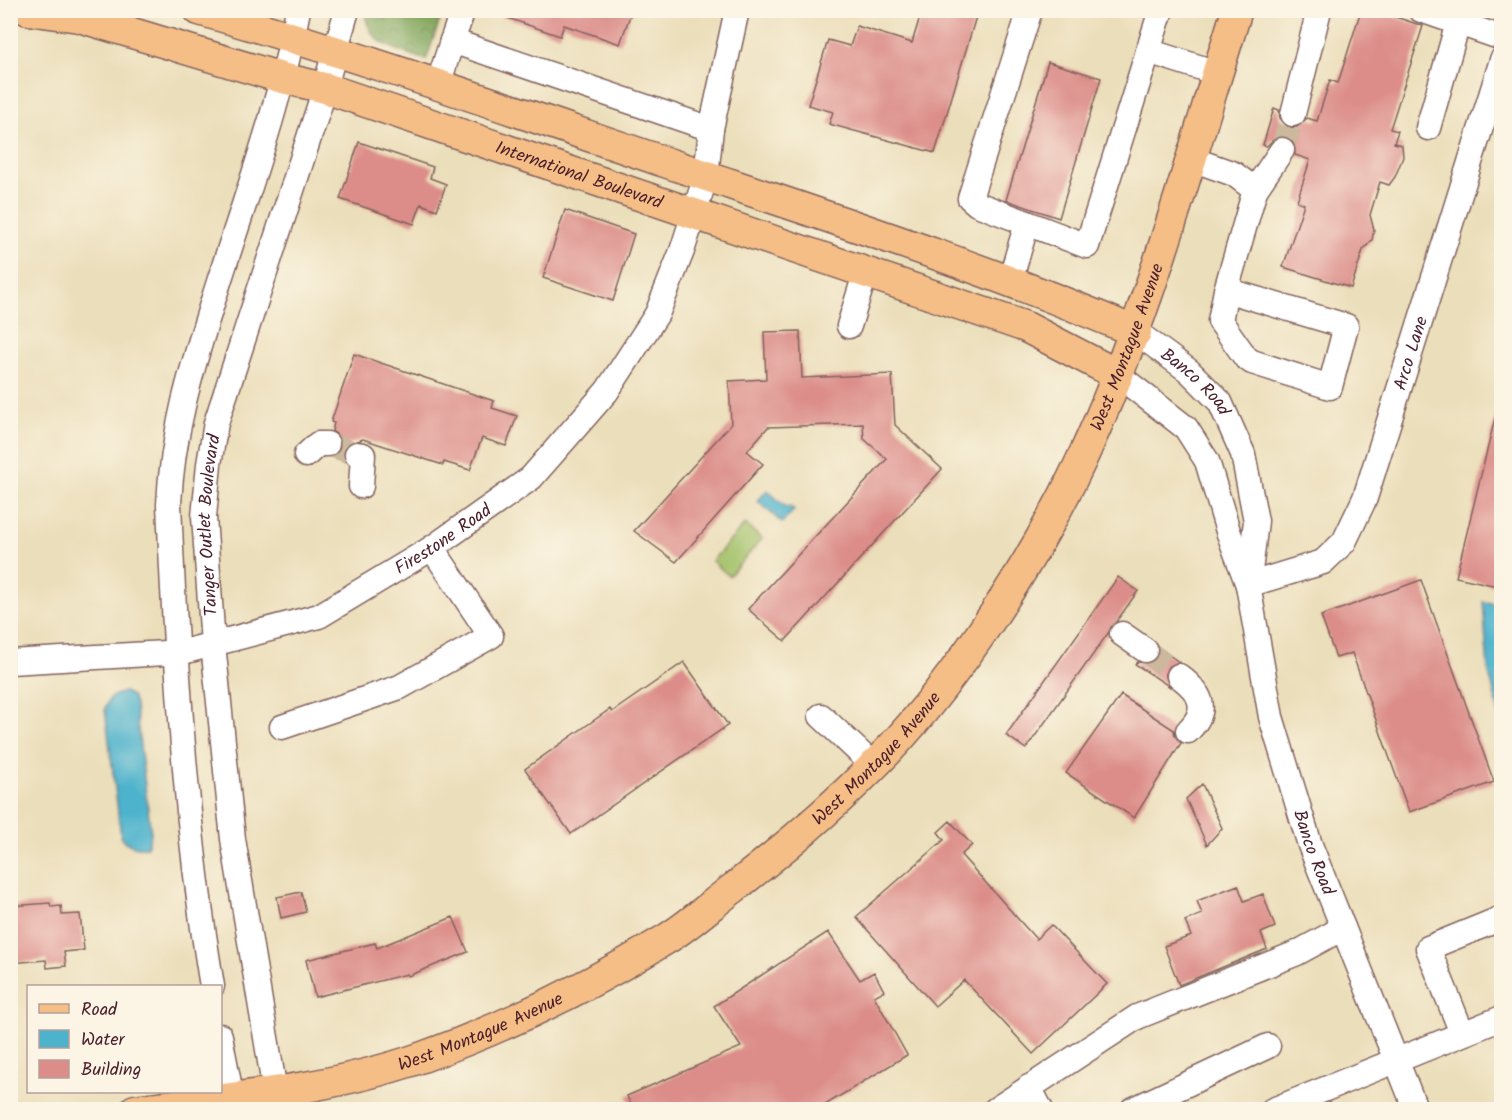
<svg xmlns="http://www.w3.org/2000/svg" width="1512" height="1120" font-family="Kalam,sans-serif">
<style>
.forest{fill:url(#forest-crowns);stroke:#666344;stroke-width:1.5}
.garden{fill:#a3c169;stroke:#76704a;stroke-width:1.5}
.water{fill:#4db2cc;stroke:#4c687c;stroke-width:1.5}
.building{fill:#dc8d89}
.lines{fill:none;stroke-linecap:round;stroke-linejoin:round}
.minor-tunnel{stroke:#cbb89d;stroke-width:24;stroke-dasharray:24 12;stroke-linecap:butt}
.minor-casing{stroke:#82625d;stroke-width:27}
.major-casing{stroke:#82625d;stroke-width:33}
.minor{stroke:#fff;stroke-width:24}
.major{stroke:#f6be87;stroke-width:30}
.labels{text-anchor:middle;stroke-width:4.5;stroke-linejoin:round;paint-order:stroke}
.street-label{font-size:18px;fill:#4a1f2b;stroke:#fcf5e5}
</style>
<defs>
<pattern id="forest-crowns" width="20" height="18" patternUnits="userSpaceOnUse" patternTransform="scale(1.5)"><rect width="20" height="18" fill="#82a75d"/><path d="M2 6a3 3 0 1 1 6 0M12 15a3 3 0 1 1 6 0" fill="none" stroke="#6c874d"/></pattern>
</defs>
<rect width="100%" height="100%" fill="#fcf5e5"/>
<filter id="ink" filterUnits="userSpaceOnUse"><feTurbulence type="fractalNoise" baseFrequency=".0167" numOctaves="2"/><feDisplacementMap in="SourceGraphic" scale="12" xChannelSelector="R" yChannelSelector="G"/><feConvolveMatrix kernelMatrix="1 2 1 2 8 2 1 2 1" color-interpolation-filters="sRGB"/></filter>
<filter id="wash" filterUnits="userSpaceOnUse"><feTurbulence type="fractalNoise" baseFrequency=".008" numOctaves="4" result="noise"/><feDisplacementMap in="SourceGraphic" scale="24" xChannelSelector="R" yChannelSelector="G"/><feGaussianBlur stdDeviation="1.35" result="paint"/><feColorMatrix in="noise" values="0 0 0 0 0 0 0 0 0 0 0 0 0 0 0 0 0 1.4 0 .05"/><feComposite in="paint" operator="in"/></filter>
<g filter="url(#wash)">
<rect width="100%" height="100%" fill="#ebdeba"/>
<path class="forest" d="M 365,11 L 443,11 L 426,60 C 397,49 368,47 365,11 Z"/>
<path class="garden" d="M 745,524 L 762,539 L 729,576 L 712,561 Z"/>
<path class="water" d="M 767,490 L 786,507 L 790,506 L 794,510 L 782,523 L 758,501 Z
M 1483,602 L 1501,604 L 1501,721 L 1488,669 Z
M 125,692 L 132,696 L 135,705 L 151,834 L 147,847 C 135,848 128,846 121,836 L 105,709 C 108,697 113,695 125,692 Z"/>
<g id="blocks">
<path class="building" d="M 494,10 L 632,10 L 620,44 L 564,25 L 560,36 L 493,13 Z
M 922,10 L 978,10 L 935,153 L 829,124 L 833,112 L 808,105 L 828,40 L 850,46 L 857,26 L 912,43 Z
M 1361,10 L 1374,10 L 1423,26 L 1390,129 L 1398,131 L 1394,143 L 1402,145 L 1403,157 L 1395,177 L 1389,185 L 1380,182 L 1370,215 L 1374,230 L 1372,240 L 1363,250 L 1351,288 L 1283,267 L 1304,204 L 1297,201 L 1310,160 L 1295,155 L 1294,143 L 1284,136 L 1275,138 L 1267,146 L 1263,145 L 1274,108 L 1279,110 L 1280,118 L 1289,128 L 1297,127 L 1307,118 L 1317,121 L 1330,80 L 1338,83 Z
M 1048,62 L 1101,78 L 1059,218 L 1006,200 Z
M 359,142 L 433,167 L 430,178 L 446,184 L 437,210 L 421,204 L 414,224 L 340,199 Z
M 565,210 L 634,234 L 613,301 L 543,278 Z
M 800,331 L 802,378 L 892,374 L 895,425 L 942,469 L 785,641 L 748,609 L 887,459 L 864,439 L 863,424 L 768,427 L 747,451 L 763,464 L 676,562 L 634,531 L 731,424 L 729,381 L 766,379 L 764,332 Z
M 354,354 L 494,401 L 492,408 L 517,416 L 506,446 L 482,438 L 470,470 L 444,462 L 443,465 L 363,439 L 346,445 L 343,457 L 336,454 L 341,443 L 339,436 L 332,431 L 334,423 L 331,422 Z
M 1495,418 L 1502,419 L 1502,587 L 1456,577 Z
M 1118,577 L 1138,591 L 1026,749 L 1006,735 Z
M 1421,580 L 1494,782 L 1409,812 L 1352,653 L 1336,658 L 1321,616 Z
M 1159,648 L 1179,662 L 1168,667 L 1165,673 L 1170,687 L 1135,664 L 1137,662 L 1152,663 L 1157,658 Z
M 684,662 L 728,725 L 571,834 L 525,769 L 610,709 L 612,712 Z
M 1121,695 L 1174,730 L 1175,736 L 1181,743 L 1134,818 L 1066,773 Z
M 1202,784 L 1222,828 L 1207,845 L 1186,799 Z
M 950,821 L 972,845 L 961,855 L 1036,939 L 1051,925 L 1107,984 L 1033,1054 L 964,980 L 935,1006 L 856,917 L 944,840 L 938,832 Z
M 1238,885 L 1244,901 L 1263,894 L 1275,927 L 1261,933 L 1267,949 L 1179,985 L 1164,946 L 1191,936 L 1185,921 L 1202,914 L 1197,901 Z
M 301,892 L 306,912 L 281,918 L 277,897 Z
M 50,903 L 51,907 L 61,906 L 62,915 L 80,914 L 84,950 L 64,952 L 66,966 L 47,968 L 46,960 L 10,963 L 10,906 Z
M 453,917 L 468,952 L 408,976 L 407,974 L 315,997 L 306,960 L 375,943 L 377,948 Z
M 828,932 L 860,980 L 874,972 L 884,991 L 874,996 L 907,1055 L 817,1110 L 633,1110 L 627,1096 L 741,1047 L 714,1006 Z"/>
</g>
</g>
<g filter="url(#ink)">
<use href="#blocks" fill-opacity="0" stroke="#82625d" stroke-width="1.5"/>
<g class="lines">
<path class="minor-tunnel" d="M 1282,150 L 1293,114
M 327,444 L 357,454
M 1145,650 L 1179,676"/>
<defs>
<g id="minor">
<path d="M 1030,10 L 970,198 L 977,204 L 1087,246 L 1161,10"/>
<path d="M 1421,10 L 1502,38"/>
<path d="M 452,41 L 463,10"/>
<path d="M 1148,51 L 1217,73"/>
<path d="M 1293,114 L 1319,10"/>
<path d="M 1428,128 L 1458,23"/>
<path d="M 711,129 L 737,10"/>
<path d="M 1189,158 L 1234,174 L 1255,190 L 1226,290 L 1220,321 L 1246,358 L 1252,362 L 1330,387 L 1346,326 L 1226,290"/>
<path d="M 1255,190 L 1282,150"/>
<path d="M 1010,281 L 1027,223"/>
<path d="M 849,326 L 866,271"/>
<path id="s1" d="M 1136,332 L 1189,371 L 1220,402 L 1243,454 L 1256,521 L 1249,580"/>
<path id="s2" d="M 1118,375 L 1186,428 L 1207,461 L 1228,531 L 1248,585 L 1271,717 L 1310,845 L 1416,1110"/>
<path d="M 357,454 L 363,455 L 361,486"/>
<path d="M 306,455 L 318,444 L 327,444"/>
<path id="s3" d="M 1248,585 L 1323,562 L 1344,542 L 1365,498 L 1502,60"/>
<path d="M 1122,634 L 1145,650"/>
<path id="s4" d="M 10,662 L 183,652 L 319,616 L 432,548 L 531,478 L 607,391 L 657,314 L 682,251 L 706,176 L 711,129 L 452,41 L 438,85"/>
<path d="M 1179,676 C 1200,692 1211,708 1188,731"/>
<path d="M 821,716 L 873,765"/>
<path d="M 282,727 L 400,687 L 491,636 L 432,548"/>
<path d="M 212,986 C 185,826 176,666 169,504 C 172,434 191,371 212,304 C 242,207 279,110 298,10"/>
<path d="M 1462,1033 L 1428,948 L 1502,918"/>
<path d="M 220,1036 L 234,1110"/>
<path d="M 1029,1087 L 1041,1110"/>
<path id="s5" d="M 278,1110 L 233,839 L 213,644 L 204,517 L 209,464 L 216,423 L 320,104 L 347,10"/>
<path d="M 995,1110 L 1137,1017 L 1297,953 L 1343,928"/>
<path d="M 1132,1110 L 1268,1046"/>
<path d="M 1273,1110 L 1502,1018"/>
</g>
<g id="major">
<path id="s6" d="M 28,10 L 79,17 L 282,78 L 325,88 L 1026,327 L 1118,375"/>
<path d="M 199,10 C 357,55 512,110 668,163 C 825,216 984,267 1136,332"/>
<path id="s7" d="M 135,1110 C 230,1098 327,1090 417,1059 C 504,1028 590,986 668,938 C 692,923 713,903 735,887 C 789,845 840,801 887,752 C 959,676 1034,560 1079,465 C 1147,321 1189,162 1237,10"/>
</g>
</defs>
<use href="#minor" class="minor-casing"/>
<use href="#major" class="major-casing"/>
<use href="#minor" class="minor"/>
<use href="#major" class="major"/>
</g>
</g>
<g class="labels">
<g class="street-label">
<text dy="6" stroke="none"><textPath href="#s6" startOffset="576">International Boulevard</textPath></text>
<text dy="6" stroke="none"><textPath href="#s7" startOffset="1328">West Montague Avenue</textPath></text>
<text dy="6" stroke="none"><textPath href="#s3" startOffset="308">Arco Lane</textPath></text>
<text dy="6" stroke="none"><textPath href="#s1" startOffset="78">Banco Road</textPath></text>
<text dy="6" stroke="none"><textPath href="#s5" startOffset="590">Tanger Outlet Boulevard</textPath></text>
<text dy="6" stroke="none"><textPath href="#s4" startOffset="460">Firestone Road</textPath></text>
<text dy="6" stroke="none"><textPath href="#s7" startOffset="842">West Montague Avenue</textPath></text>
<text dy="6" stroke="none"><textPath href="#s2" startOffset="532">Banco Road</textPath></text>
<text dy="6" stroke="none"><textPath href="#s7" startOffset="356">West Montague Avenue</textPath></text>
</g>
</g>
<rect width="1512" height="1120" fill="none" stroke="#fcf5e5" stroke-width="36"/>
<rect x="27" y="985" width="195" height="108" fill="#fcf5e5" stroke="#b59f9b" stroke-width="1.5"/>
<rect x="39" y="1004" width="30" height="9" fill="#f6be87" stroke="#b59f9b" stroke-width="1.5"/>
<text x="81" y="1015" font-size="18" fill="#4a1f2b">Road</text>
<rect x="39" y="1030" width="30" height="18" fill="#4db2cc" stroke="#b59f9b" stroke-width="1.5"/>
<text x="81" y="1045" font-size="18" fill="#4a1f2b">Water</text>
<rect x="39" y="1060" width="30" height="18" fill="#dc8d89" stroke="#b59f9b" stroke-width="1.5"/>
<text x="81" y="1075" font-size="18" fill="#4a1f2b">Building</text>
</svg>
